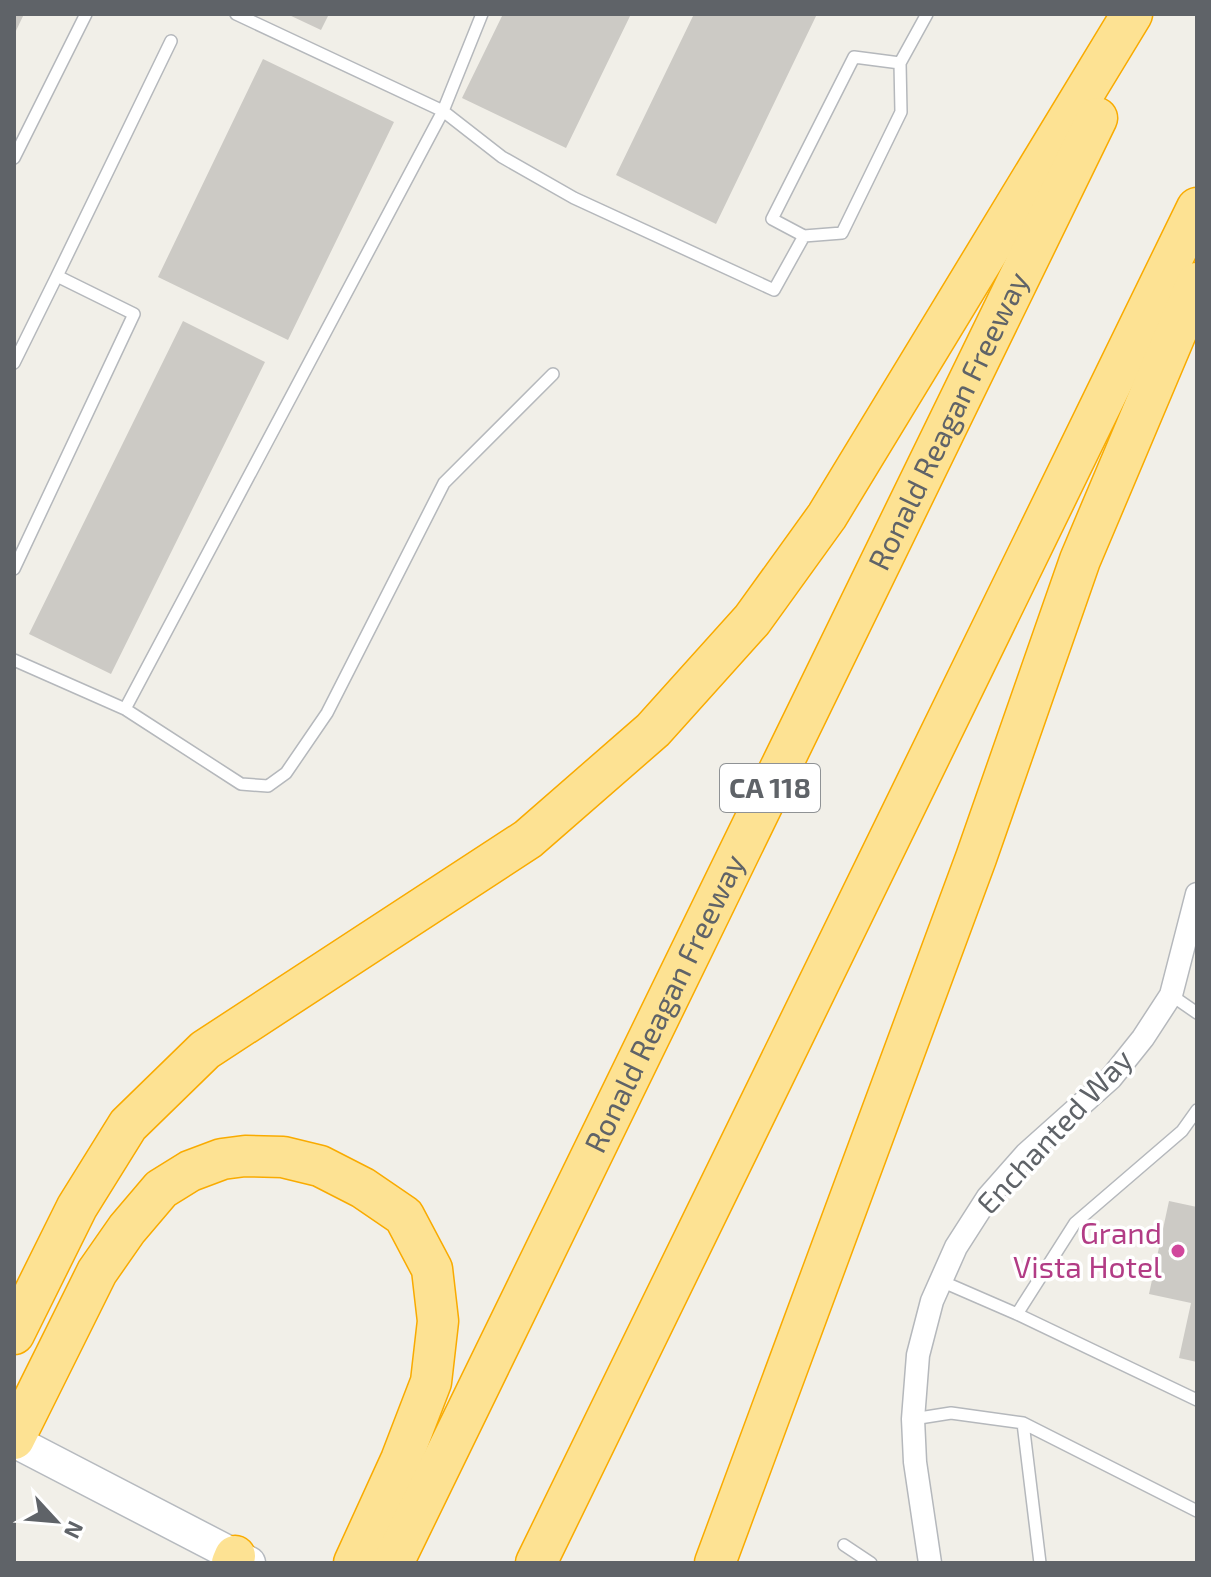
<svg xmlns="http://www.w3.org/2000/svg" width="1211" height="1577" font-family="'Exo 2',sans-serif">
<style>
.building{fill:#cccac5}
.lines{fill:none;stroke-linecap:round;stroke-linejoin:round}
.lane-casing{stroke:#b5b8bc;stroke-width:14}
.street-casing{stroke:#b5b8bc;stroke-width:25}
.secondary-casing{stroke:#b6babf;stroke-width:35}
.highway-casing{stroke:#f9ab00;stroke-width:43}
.lane{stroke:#fff;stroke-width:11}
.street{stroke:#fff;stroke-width:22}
.secondary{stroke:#fff;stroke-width:32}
.highway{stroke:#fde293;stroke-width:40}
.hotel-dot{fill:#d1479c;stroke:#fff;stroke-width:3}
.labels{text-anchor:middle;stroke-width:7;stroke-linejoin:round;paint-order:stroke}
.shield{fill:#fff;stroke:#8f9295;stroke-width:2}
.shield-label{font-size:28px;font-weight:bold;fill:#5f6368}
.street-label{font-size:30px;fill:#5f6368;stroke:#fff}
.hotel-label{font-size:30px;fill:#b23c85;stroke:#fff;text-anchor:end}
</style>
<rect width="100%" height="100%" fill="#f1efe8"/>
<path class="building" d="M 14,14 L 24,14 L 14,35 Z
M 287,14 L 329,14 L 321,30 Z
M 503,14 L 631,14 L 566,148 L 462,98 Z
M 694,14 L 817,14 L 716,224 L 616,175 Z
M 263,59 L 394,122 L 288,340 L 158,277 Z
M 183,321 L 265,362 L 111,674 L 29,634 Z
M 1169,1201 L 1197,1207 L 1197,1362 L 1179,1358 L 1191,1303 L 1149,1294 Z"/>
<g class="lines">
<defs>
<path id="lane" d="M 236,14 L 443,111 L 502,157 L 574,198 L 774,290 L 804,236
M 900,63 L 854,57 L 772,219 L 804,236 L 842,233 L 901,112 L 900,63 L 927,14
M 14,158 L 86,14
M 14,363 L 57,276
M 14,569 L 134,314 L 57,276 L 171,41
M 14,660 L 125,709 L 443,111 L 482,14
M 125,709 L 241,784 L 268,786 L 286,773 L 327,713 L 444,483 L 553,374
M 1171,995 L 1197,1013
M 1197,1110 L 1182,1131 L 1075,1223 L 1017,1314 L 1197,1400
M 941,1281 L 1017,1314
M 913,1419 L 951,1413 L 1023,1423 L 1197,1511
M 1023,1423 L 1040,1563
M 844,1545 L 871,1563"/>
<path id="street" d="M 930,1563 L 915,1462 L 913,1419 L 918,1355 L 932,1301 L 956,1247 L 988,1197 L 1026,1154 L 1111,1078 L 1143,1038 L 1171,995 L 1197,894"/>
<path id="secondary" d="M 14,1441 L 249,1563"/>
<g id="highway">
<path d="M 14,1334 L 77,1207 L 128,1125 L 205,1050 L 528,839 L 653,730 L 752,620 L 827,516 L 1132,14"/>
<path d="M 14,1439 L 97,1272 L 127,1229 L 161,1189 L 190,1171 L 222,1159 L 245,1156 L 283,1157 L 320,1166 L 363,1188 L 404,1216 L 432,1269 L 438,1321 L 431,1382 L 401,1460 L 354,1563"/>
<path d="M 232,1563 L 235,1556"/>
<path id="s1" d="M 393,1563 L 1097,118"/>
<path d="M 536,1563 L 1197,208"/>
<path d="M 715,1563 L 976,858 L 1080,560 L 1197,283"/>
</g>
</defs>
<use href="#lane" class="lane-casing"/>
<use href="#street" class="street-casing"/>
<use href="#secondary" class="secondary-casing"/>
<use href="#highway" class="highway-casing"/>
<use href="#lane" class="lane"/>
<use href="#street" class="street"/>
<use href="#secondary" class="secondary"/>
<use href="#highway" class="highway"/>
</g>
<circle class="hotel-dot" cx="1178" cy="1251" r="8"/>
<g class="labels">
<rect class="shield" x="720" y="764" width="100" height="48" rx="6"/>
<g class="shield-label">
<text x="770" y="798">CA 118</text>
</g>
<g class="street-label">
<text dy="10" stroke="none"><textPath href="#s1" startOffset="1270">Ronald Reagan Freeway</textPath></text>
<text dy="10" stroke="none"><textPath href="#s1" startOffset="622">Ronald Reagan Freeway</textPath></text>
<text transform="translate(1055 1132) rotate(-47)" y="10">Enchanted Way</text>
</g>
<g class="hotel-label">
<text x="1162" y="1244">Grand<tspan x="1162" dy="34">Vista Hotel</tspan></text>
</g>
</g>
<rect width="1211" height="1577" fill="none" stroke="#5f6368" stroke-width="32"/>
<g transform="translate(56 1521) rotate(116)" stroke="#ffffff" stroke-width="6" paint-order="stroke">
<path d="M0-6L14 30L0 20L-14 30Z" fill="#5f6368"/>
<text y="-12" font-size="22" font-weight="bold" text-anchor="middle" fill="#5f6368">N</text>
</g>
</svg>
